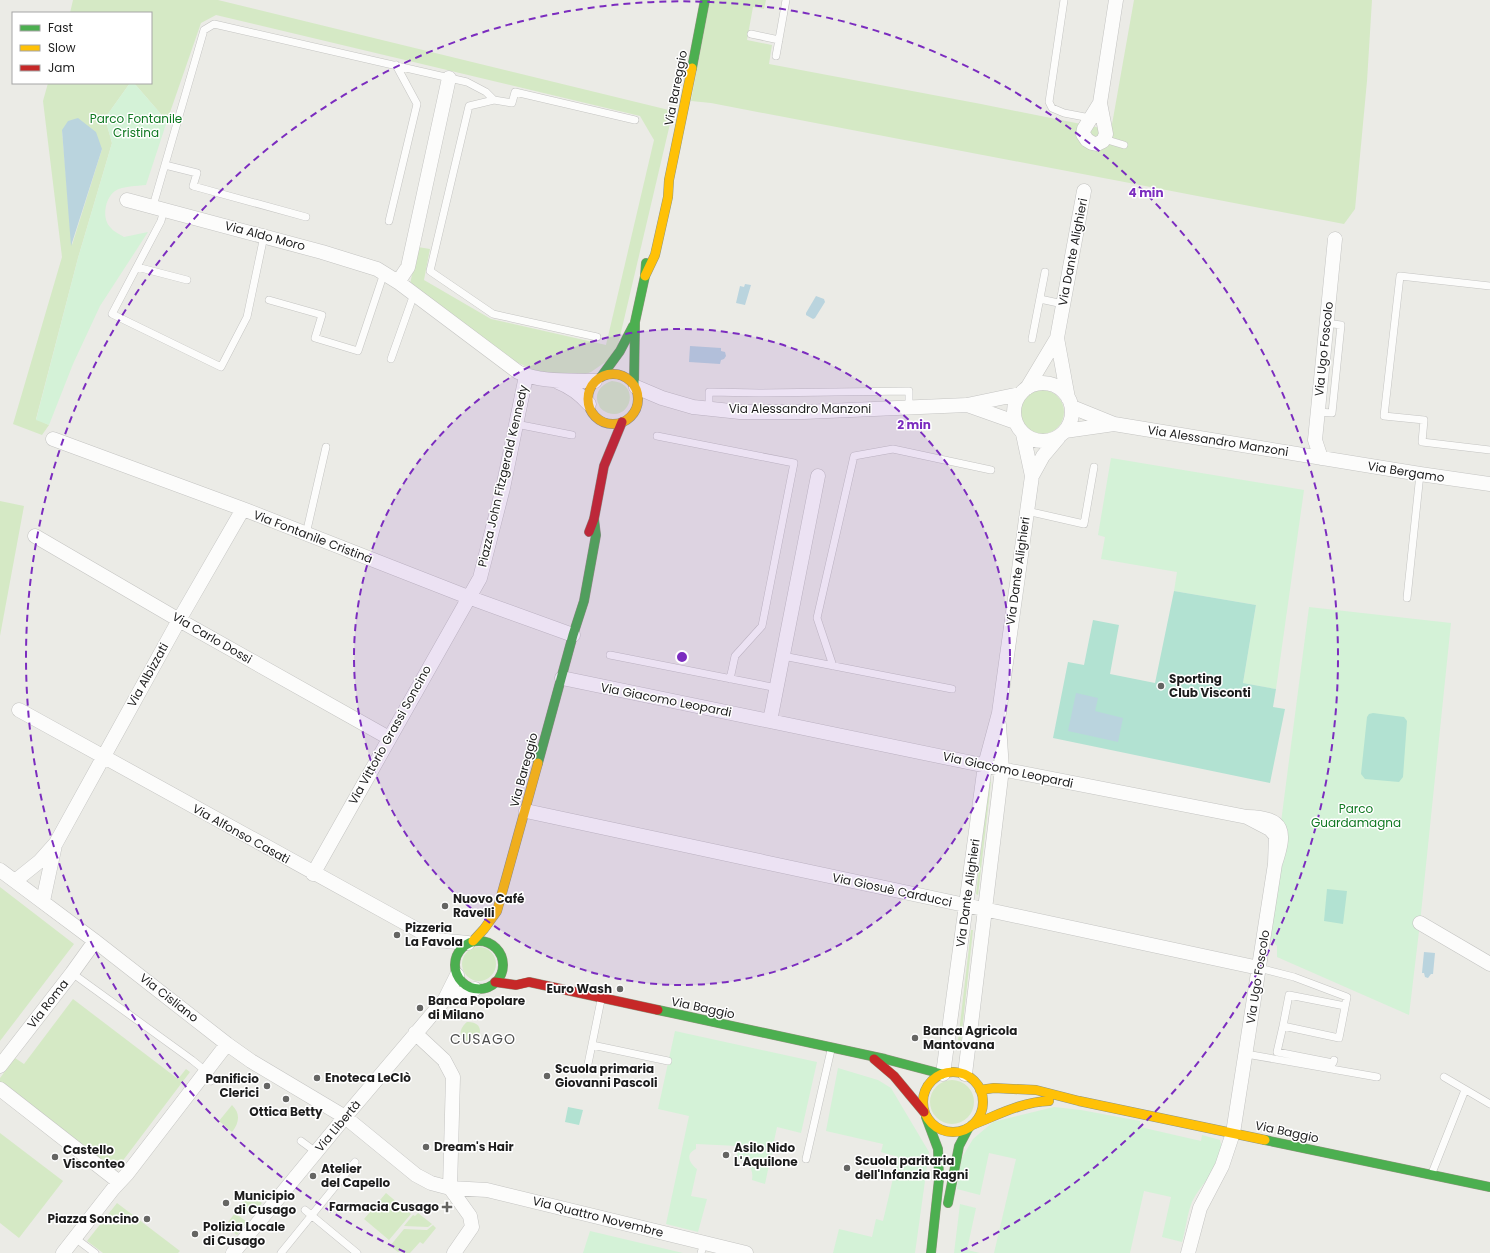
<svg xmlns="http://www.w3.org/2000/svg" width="1490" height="1253" font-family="Poppins,sans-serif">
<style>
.grass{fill:#d5e9c5;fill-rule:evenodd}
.park{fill:#d4f2d7}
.pitch{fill:#b2e2d2}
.water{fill:#bad4de}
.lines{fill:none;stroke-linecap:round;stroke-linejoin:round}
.lane-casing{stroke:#c4c4c2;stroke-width:8}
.street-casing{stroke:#c4c4c2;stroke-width:15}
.fast-casing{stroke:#91957f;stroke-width:10}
.slow-casing{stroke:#91957f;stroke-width:10}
.jam-casing{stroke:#91957f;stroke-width:10}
.lane{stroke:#fcfcfb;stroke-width:7}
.street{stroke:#fcfcfb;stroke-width:14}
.fast{stroke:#4caf50;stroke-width:9}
.slow{stroke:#ffc107;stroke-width:9}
.jam{stroke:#c62828;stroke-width:9}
.ring{fill:none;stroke:#7b2cbf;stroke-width:2;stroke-dasharray:7 5}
.poi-dot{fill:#656563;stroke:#fff;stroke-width:1.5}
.labels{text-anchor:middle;stroke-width:3;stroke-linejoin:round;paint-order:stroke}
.street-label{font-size:12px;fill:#1d1d1d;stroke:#fff}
.park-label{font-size:12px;fill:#0f7821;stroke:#fff}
.poi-label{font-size:12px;font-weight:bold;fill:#1d1d1d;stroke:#fff;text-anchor:start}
.quarter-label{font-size:14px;letter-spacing:1px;fill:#505050;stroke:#fff}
.centre{fill:#7b2cbf;stroke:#fff;stroke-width:2}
.ring-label{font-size:12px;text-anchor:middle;font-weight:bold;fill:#7b2cbf;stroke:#fff;stroke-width:3;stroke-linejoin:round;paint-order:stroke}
</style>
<rect width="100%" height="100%" fill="#ebebe6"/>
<path class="grass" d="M 73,0 L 218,0 L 673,111 L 618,345 L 607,361 L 591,372 L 577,377 L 540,373 L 512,360 L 410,284 L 418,247 L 430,249 L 424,280 L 491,319 L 606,345 L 654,140 L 640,116 L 216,15 L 201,23 L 167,121 L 134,83 L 151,83 L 151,13 L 70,13 Z
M 710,0 L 766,0 L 764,9 L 753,7 L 747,40 L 772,45 L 769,64 L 981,104 L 1111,130 L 1134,0 L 1372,0 L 1367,81 L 1355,209 L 1344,224 L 711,103 L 691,101 Z
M 48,83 L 130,83 L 105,118 L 112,143 L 78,258 L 36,419 L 49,425 L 42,435 L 13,424 L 62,257 L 43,101 ZM 62,130 L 102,149 L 72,245 L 63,142 Z
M 612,381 C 641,383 631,421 608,413 C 604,411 600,409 599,405 C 593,394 601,384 612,381 Z
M1020 412a22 22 0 1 1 44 0a22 22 0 1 1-44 0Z
M 0,501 L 24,506 L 0,636 Z
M 989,781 L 991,782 L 978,895 L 976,894 Z
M 0,887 L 74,944 L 0,1041 Z
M 971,930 L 973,930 L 961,1041 L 964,1047 L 954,1045 L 958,1041 Z
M462 964a17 17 0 1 1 34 0a17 17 0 1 1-34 0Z
M 73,999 L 178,1079 L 186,1069 L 190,1072 L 115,1171 L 0,1085 L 0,1078 L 15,1058 L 24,1064 Z
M 467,1022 C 491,1021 477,1052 463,1038 C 458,1033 462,1026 467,1022 Z
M930 1102a22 22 0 1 1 44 0a22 22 0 1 1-44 0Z
M 232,1105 C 241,1114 239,1123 232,1132 L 219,1121 Z
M 0,1133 L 63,1181 L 19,1238 L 0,1223 Z
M 250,1193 L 262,1203 L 252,1216 L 240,1206 Z
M 386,1193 L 411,1214 L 389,1240 L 364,1219 Z
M 117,1203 L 180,1251 L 178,1253 L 103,1253 L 87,1241 Z
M 235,1213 L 247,1222 L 237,1235 L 225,1226 Z
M 418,1213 L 432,1224 L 428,1227 L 404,1226 L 413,1215 L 415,1216 Z
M 433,1225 L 436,1228 L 423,1244 L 420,1242 L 410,1253 L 403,1253 L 400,1251 L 398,1252 L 390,1246 L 404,1229 L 427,1230 Z"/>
<path class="park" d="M 130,83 L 134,83 L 167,121 L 146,185 C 137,186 123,186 115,191 C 105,198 101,219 111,228 C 114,232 120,234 124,237 L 148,232 L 100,306 L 73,364 L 49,425 L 36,420 L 78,258 L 112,143 L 105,118 Z
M 1111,458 L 1304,490 L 1276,689 L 1243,683 L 1256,605 L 1174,591 L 1177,572 L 1101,559 L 1105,537 L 1098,535 Z
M 1309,607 L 1451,623 L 1420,923 L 1409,1015 L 1277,957 L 1277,946 L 1270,938 L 1281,822 Z
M 675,1031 L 817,1062 L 801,1133 L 777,1127 L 765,1184 L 752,1180 C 754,1169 748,1162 737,1159 L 738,1146 L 696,1144 L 696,1149 C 685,1154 689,1163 697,1169 L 691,1196 L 707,1199 L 698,1232 L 666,1224 L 689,1116 L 658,1109 Z
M 838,1068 L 878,1080 L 891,1088 L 929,1152 L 915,1253 L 833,1253 L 839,1229 L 872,1237 L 876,1219 L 883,1221 L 898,1157 L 881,1152 L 883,1144 L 826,1131 Z
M 1054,1107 L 1081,1110 L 1140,1121 L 1140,1127 L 1201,1141 L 1202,1135 L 1220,1140 C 1227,1164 1201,1182 1192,1202 C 1187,1214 1186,1229 1182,1242 L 1162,1237 L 1171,1197 L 1144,1191 L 1130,1253 L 994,1253 L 1016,1159 L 989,1153 L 980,1195 L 957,1189 L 960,1161 L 973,1139 L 993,1122 Z
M 960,1204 L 976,1208 L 967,1250 L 980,1253 L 954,1253 Z
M 590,1231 L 683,1253 L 583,1253 Z"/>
<path class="pitch" d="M 1174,591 L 1256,605 L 1243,683 L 1276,689 L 1273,707 L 1285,709 L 1270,783 L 1053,738 L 1068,662 L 1084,665 L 1093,620 L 1119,625 L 1110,674 L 1155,683 Z
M 1373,713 L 1404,717 L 1407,721 L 1403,777 L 1399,782 L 1365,779 L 1361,774 L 1367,717 L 1369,714 Z
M 1327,889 L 1347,891 L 1343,924 L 1324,921 Z
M 568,1107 L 583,1110 L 579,1125 L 565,1122 Z"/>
<path class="water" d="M 78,118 L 96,132 L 102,149 L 71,246 L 62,130 L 68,121 Z
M 745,284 L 751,285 L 745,305 L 736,303 L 740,286 L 744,287 Z
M 816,296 L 824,299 L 825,302 L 815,318 L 813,319 L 806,315 L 806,313 Z
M 690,346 L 721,348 L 721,351 L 725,352 L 726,356 L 724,359 L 721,360 L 720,364 L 689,362 Z
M 1076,693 L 1098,698 L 1095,711 L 1123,718 L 1118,742 L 1068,731 Z
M 1424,952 L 1435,953 L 1433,974 L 1431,974 L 1428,978 L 1425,977 L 1424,973 L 1422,973 Z"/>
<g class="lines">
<defs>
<path id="lane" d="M 1064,0 L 1049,102 L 1052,108 L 1064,113 L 1090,118
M 751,34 L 779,40
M 776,56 L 786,0
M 494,100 L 469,106 L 430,271 L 493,314 L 597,337
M 1104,139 L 1124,145
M 165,165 L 197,173 L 193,186 L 306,217
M 153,206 L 204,30 L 214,24 L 467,82 L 486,92 L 494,100 L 512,103 L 515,92 L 635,120
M 164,209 L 161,221 L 112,314 L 221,367 L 247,317 L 264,236
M 389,221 L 417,104 L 396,65
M 137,267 L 187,280
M 1490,286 L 1400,276 L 1384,416 L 1424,420 L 1422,442 L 1490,450
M 1040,299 L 1063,304
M 269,300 L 322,315 L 315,338 L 358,351 L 384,273
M 1032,339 L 1045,272
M 391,359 L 414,294
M 709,409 L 709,392 L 759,393 L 909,391 L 909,407
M 1318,412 L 1332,413 L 1341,325 L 1326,323
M 516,424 L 572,435
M 657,436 L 794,463 L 762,626 L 735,656 L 730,679
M 1027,511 L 1084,524 L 1094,467
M 306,534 L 326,447
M 1407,598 L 1420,474
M 610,655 L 777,688
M 783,656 L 952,689
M 833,666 L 817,618 L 854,456 L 893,449 L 991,470
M 1259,968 L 1294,977 L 1347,997 L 1339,1038 L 1283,1026 L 1289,995 L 1345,1006
M 72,973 L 192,1060 L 207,1072 L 211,1081
M 1283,1026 L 1277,1052 L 1333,1063 L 1334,1060
M 592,1045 L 668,1061
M 1246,1054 L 1377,1077
M 587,1069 L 601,1000
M 1444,1077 L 1490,1104
M 301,1141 L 316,1152
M 806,1159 L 831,1050
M 1432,1173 L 1465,1090
M 305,1210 L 357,1253
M 75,1238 L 95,1253
M 281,1253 L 355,1162
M 701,1253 L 704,1243"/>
<path id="street" d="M 1100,103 L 1106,134 L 1103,141 L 1097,144 L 1092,143 L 1087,140 L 1083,134 L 1084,129 L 1100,103 L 1116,0
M 127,200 L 322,252 L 377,269 L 398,282 L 518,372 C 542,383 570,380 595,381
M 398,282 L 408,267 L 449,78
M 1057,338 L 1068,398
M 558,382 C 571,387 580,394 589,404
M1014 412a29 29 0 1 1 58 0a29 29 0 1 1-58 0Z
M 636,387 L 662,398 L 693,407 L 740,412 L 804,412 L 967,405 L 1020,394
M 1027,388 L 1057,338 L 1084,191
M 967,405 L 1015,422
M 1072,407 L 1114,424 L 1420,474 L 1490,484
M 1065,431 L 1114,424
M 53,439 L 243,509 L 468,597 L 573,635
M 1321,458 L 1315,440 L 1335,239
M 1032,476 L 1043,456 L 1059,437
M 35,536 L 179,620 L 389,738
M 562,678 L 1011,771 L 1247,817
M 19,710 L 436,940 L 468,943
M 770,721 L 818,476
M 526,811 L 1259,968
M 0,870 L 95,941 L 227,1044 L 251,1061 L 345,1117 L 416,1175 L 431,1183 L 450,1188 L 487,1190 L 746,1253
M 313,874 L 480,578 L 503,488 L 526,376
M 15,881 L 40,861 L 56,843 L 179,620 L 243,509
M 43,901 L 55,845
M 1420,923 L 1490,964
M 445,999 L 475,989
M 415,1033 L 444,1060 L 453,1077 L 450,1188
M 0,1066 L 72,973 L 95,941
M 943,1074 L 985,765 L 999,713 L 1032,476 L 1023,434
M 965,1074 L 1002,769 L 999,725
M 0,1089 L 119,1182
M 450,1188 L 470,1216 L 472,1227 L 454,1253
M 63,1253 L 113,1189 L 127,1174 L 227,1044
M 233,1253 L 345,1117 L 445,999 L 457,975
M 1188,1253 L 1200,1208 L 1222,1166 L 1233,1133 L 1275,864 C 1286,831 1285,818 1247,817 L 1270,829 L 1276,836 L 1275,864"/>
<path id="fast" d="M 692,68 L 705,0
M 601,377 L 620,351 L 633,326
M 634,385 L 635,322 L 645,276 L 646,263
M 538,763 L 573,635 L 584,601 L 596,535 L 594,519
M455 965a24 24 0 1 1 48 0a24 24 0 1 1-48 0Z
M 658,1010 L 885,1059 L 942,1074
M 926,1117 L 938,1149 L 939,1179 L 931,1253
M 1265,1140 L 1490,1187
M 948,1203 L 959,1146 L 968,1129"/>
<path id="slow" d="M 645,276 L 655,255 L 668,197 L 669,180 L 692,68
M588 399a25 25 0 1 1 50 0a25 25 0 1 1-50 0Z
M 473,941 L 484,929 L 497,911 L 538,763
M923 1102a30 30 0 1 1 60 0a30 30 0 1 1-60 0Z
M 980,1090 L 994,1088 L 1036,1090 L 1079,1101 L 1265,1140
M 972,1125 C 998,1115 1021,1102 1049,1101"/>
<path id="jam" d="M 589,532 L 594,519 L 604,466 L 622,422
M 495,982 L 516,985 L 529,982 L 658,1010
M 874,1059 L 894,1076 L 924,1112"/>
</defs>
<use href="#lane" class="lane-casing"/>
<use href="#street" class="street-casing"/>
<use href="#fast" class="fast-casing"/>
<use href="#slow" class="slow-casing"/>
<use href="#jam" class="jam-casing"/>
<use href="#lane" class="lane"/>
<use href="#street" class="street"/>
<use href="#fast" class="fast"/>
<use href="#slow" class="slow"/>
<use href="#jam" class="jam"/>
</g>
<circle cx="682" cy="657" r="328" fill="#7b2cbf" fill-opacity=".12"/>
<g class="ring">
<circle cx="682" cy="657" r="328"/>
<path d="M405 1252A656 656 0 1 1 959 1252"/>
</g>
<g class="poi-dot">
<circle cx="1161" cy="686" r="4"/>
<circle cx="445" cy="906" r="4"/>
<circle cx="397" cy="935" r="4"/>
<circle cx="620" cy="989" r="4"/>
<circle cx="420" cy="1008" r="4"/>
<circle cx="915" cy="1038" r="4"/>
<circle cx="547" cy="1076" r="4"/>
<circle cx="317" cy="1078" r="4"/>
<circle cx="267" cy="1086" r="4"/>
<circle cx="286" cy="1099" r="4"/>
<circle cx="426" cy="1147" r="4"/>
<circle cx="726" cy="1155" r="4"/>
<circle cx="55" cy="1157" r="4"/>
<circle cx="847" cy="1168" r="4"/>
<circle cx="313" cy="1176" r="4"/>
<circle cx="226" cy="1203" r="4"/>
<path d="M445 1201h4v4h4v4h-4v4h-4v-4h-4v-4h4z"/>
<circle cx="147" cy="1219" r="4"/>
<circle cx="195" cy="1234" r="4"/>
</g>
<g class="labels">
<g class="street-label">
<text transform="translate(676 88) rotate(-79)" y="4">Via Bareggio</text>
<text transform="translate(265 236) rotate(15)" y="4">Via Aldo Moro</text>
<text transform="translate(1073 252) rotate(-79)" y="4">Via Dante Alighieri</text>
<text transform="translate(1324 349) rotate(-84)" y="4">Via Ugo Foscolo</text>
<text x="800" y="413">Via Alessandro Manzoni</text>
<text transform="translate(1218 441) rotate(9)" y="4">Via Alessandro Manzoni</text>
<text transform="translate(1406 472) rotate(9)" y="4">Via Bergamo</text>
<text transform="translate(503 476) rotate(-77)" y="4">Piazza John Fitzgerald Kennedy</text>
<text transform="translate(313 537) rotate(21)" y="4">Via Fontanile Cristina</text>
<text transform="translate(1018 571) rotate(-82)" y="4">Via Dante Alighieri</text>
<text transform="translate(212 638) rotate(30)" y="4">Via Carlo Dossi</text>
<text transform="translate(148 675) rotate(-61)" y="4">Via Albizzati</text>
<text transform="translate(666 700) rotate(11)" y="4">Via Giacomo Leopardi</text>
<text transform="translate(390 735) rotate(-61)" y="4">Via Vittorio Grassi Soncino</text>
<text transform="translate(524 770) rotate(-75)" y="4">Via Bareggio</text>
<text transform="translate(1008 770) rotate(12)" y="4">Via Giacomo Leopardi</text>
<text transform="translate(241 834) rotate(29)" y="4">Via Alfonso Casati</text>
<text transform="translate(892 890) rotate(12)" y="4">Via Giosuè Carducci</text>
<text transform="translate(968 893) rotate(-82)" y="4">Via Dante Alighieri</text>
<text transform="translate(1258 977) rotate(-81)" y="4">Via Ugo Foscolo</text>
<text transform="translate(169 998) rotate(38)" y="4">Via Cisliano</text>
<text transform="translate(48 1004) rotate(-52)" y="4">Via Roma</text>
<text transform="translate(703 1008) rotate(12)" y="4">Via Baggio</text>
<text transform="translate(338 1126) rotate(-50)" y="4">Via Libertà</text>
<text transform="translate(1287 1132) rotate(12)" y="4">Via Baggio</text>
<text transform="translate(598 1217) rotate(14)" y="4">Via Quattro Novembre</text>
</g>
<g class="park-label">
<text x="136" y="123">Parco Fontanile<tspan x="136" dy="14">Cristina</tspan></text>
<text x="1356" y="813">Parco<tspan x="1356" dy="14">Guardamagna</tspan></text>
</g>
<g class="poi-label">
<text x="1169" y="683">Sporting<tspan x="1169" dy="14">Club Visconti</tspan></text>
<text x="453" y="903">Nuovo Café<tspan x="453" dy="14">Ravelli</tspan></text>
<text x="405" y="932">Pizzeria<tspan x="405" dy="14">La Favola</tspan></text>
<text x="612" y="993" text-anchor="end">Euro Wash</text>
<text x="428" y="1005">Banca Popolare<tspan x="428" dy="14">di Milano</tspan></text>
<text x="923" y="1035">Banca Agricola<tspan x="923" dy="14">Mantovana</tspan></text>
<text x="555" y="1073">Scuola primaria<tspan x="555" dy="14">Giovanni Pascoli</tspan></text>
<text x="325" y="1082">Enoteca LeClò</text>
<text x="259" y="1083" text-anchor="end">Panificio<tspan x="259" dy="14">Clerici</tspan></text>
<text x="286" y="1116" text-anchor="middle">Ottica Betty</text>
<text x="434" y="1151">Dream's Hair</text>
<text x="734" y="1152">Asilo Nido<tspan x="734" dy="14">L'Aquilone</tspan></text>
<text x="63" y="1154">Castello<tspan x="63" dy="14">Visconteo</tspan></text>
<text x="855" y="1165">Scuola paritaria<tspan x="855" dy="14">dell'Infanzia Ragni</tspan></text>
<text x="321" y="1173">Atelier<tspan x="321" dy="14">del Capello</tspan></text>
<text x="234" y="1200">Municipio<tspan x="234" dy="14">di Cusago</tspan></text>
<text x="439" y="1211" text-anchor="end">Farmacia Cusago</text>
<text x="139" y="1223" text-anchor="end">Piazza Soncino</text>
<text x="203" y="1231">Polizia Locale<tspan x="203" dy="14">di Cusago</tspan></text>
</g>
<g class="quarter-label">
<text x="483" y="1044">CUSAGO</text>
</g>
</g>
<circle cx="682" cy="657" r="6" class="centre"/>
<g class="ring-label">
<text x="1146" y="197">4 min</text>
<text x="914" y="429">2 min</text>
</g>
<rect x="12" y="12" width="140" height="72" fill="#ffffff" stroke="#a5a5a5"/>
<rect x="20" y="25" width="20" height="6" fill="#4caf50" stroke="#a5a5a5"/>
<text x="48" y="32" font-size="12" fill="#1d1d1d">Fast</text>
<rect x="20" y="45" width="20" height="6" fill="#ffc107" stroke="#a5a5a5"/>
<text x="48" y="52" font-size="12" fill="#1d1d1d">Slow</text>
<rect x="20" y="65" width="20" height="6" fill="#c62828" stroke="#a5a5a5"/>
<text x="48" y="72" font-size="12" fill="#1d1d1d">Jam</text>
</svg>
